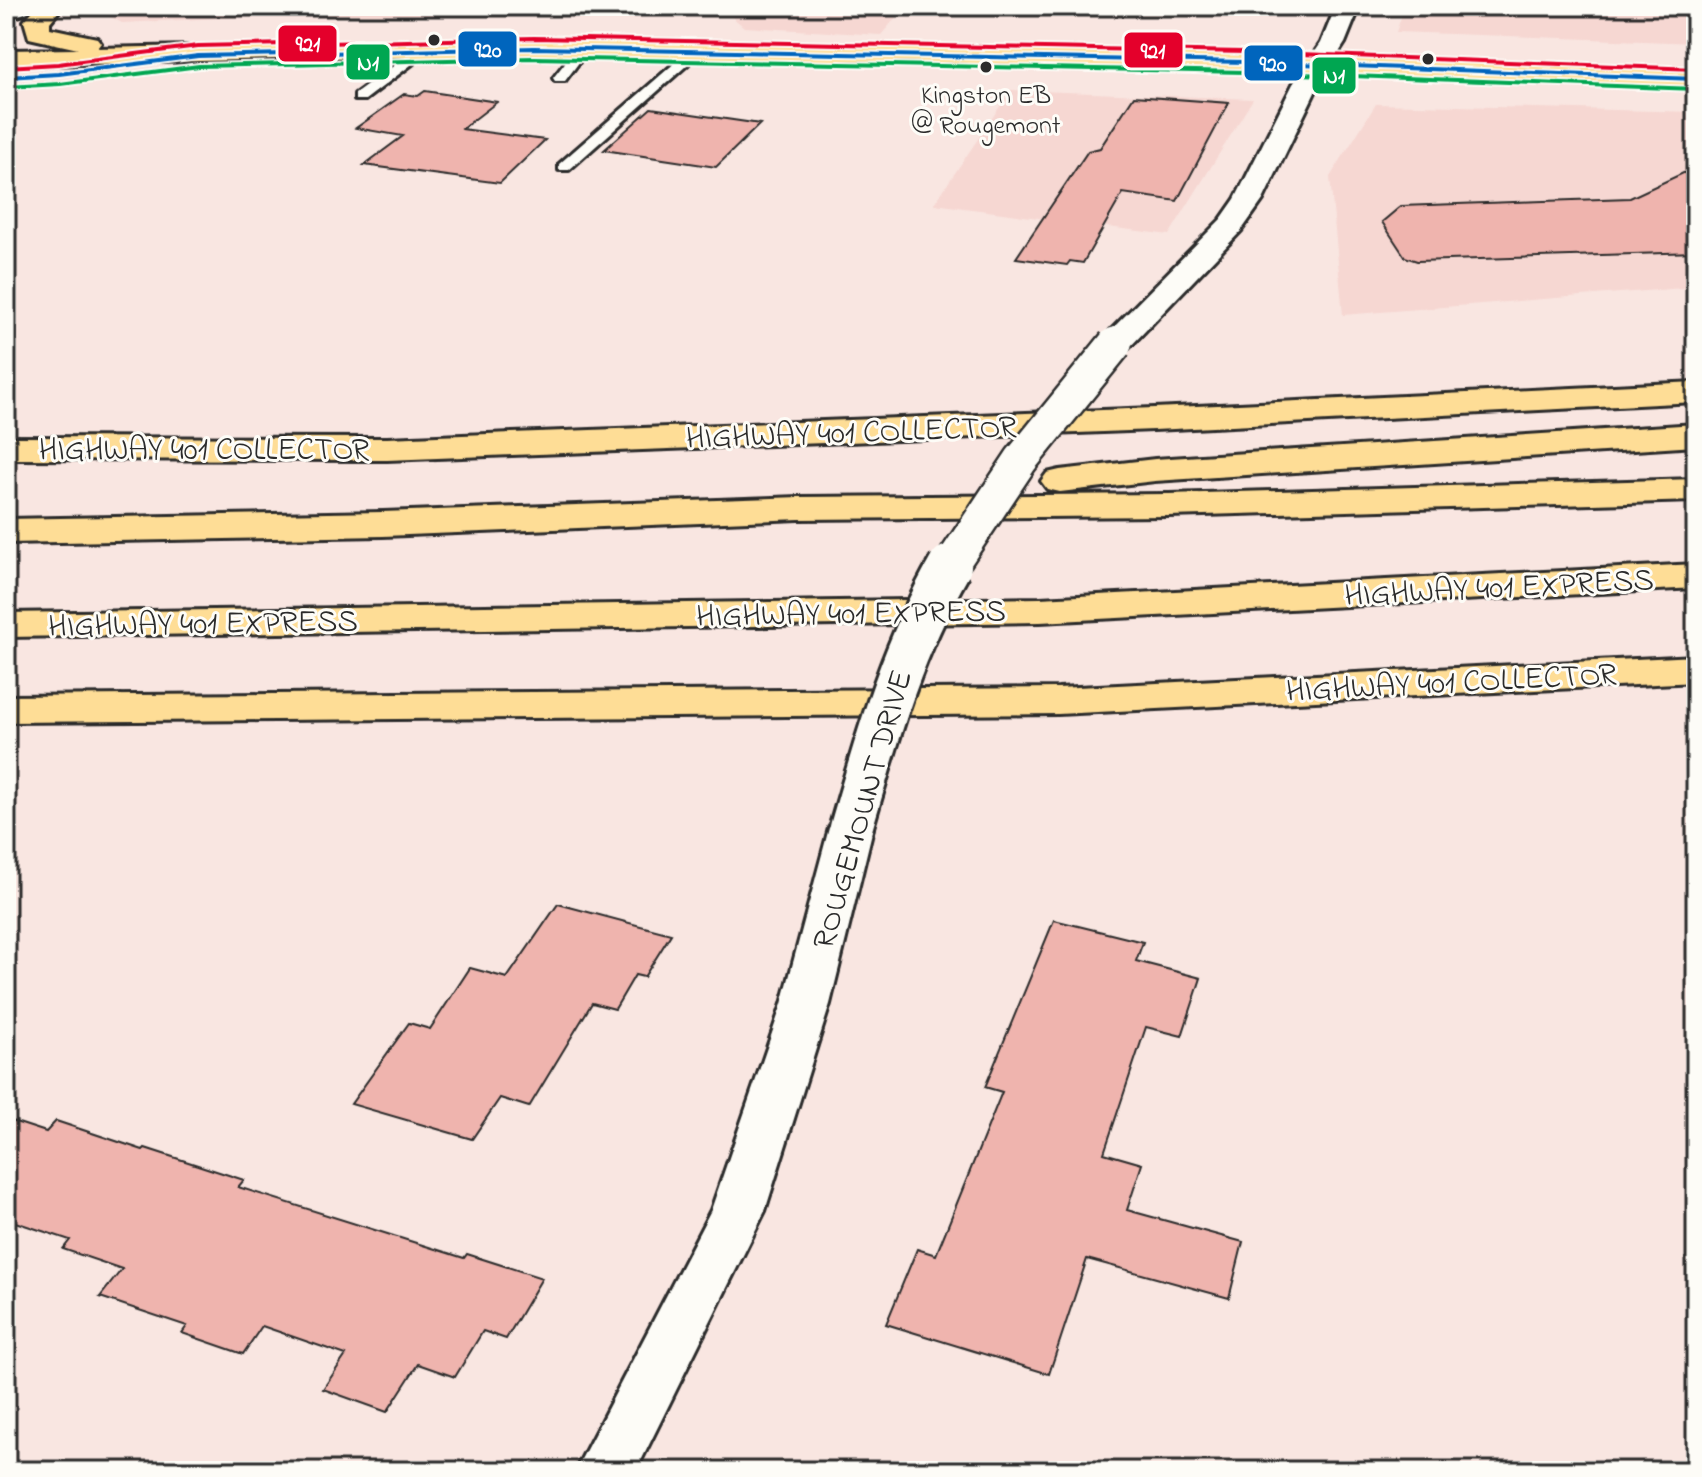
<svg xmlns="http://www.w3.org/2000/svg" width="1702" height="1477" font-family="'Indie Flower',sans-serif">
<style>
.built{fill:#f6d7d2}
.building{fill:#efb4ae;stroke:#2b2b2b;stroke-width:2}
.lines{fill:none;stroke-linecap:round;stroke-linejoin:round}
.lane-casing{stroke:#2b2b2b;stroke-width:6}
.street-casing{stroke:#2b2b2b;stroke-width:6}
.secondary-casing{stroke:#2b2b2b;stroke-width:6}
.primary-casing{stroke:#2b2b2b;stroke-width:6}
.highway-casing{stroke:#2b2b2b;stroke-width:6}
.lane{fill:#fdfcf7;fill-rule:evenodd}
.street{fill:#fdfcf7;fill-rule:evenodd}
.secondary{fill:#fdfcf7;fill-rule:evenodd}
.primary{fill:#fedd96;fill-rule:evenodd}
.highway{fill:#fedd96;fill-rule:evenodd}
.street-bridge-far1-casing{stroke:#2b2b2b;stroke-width:38;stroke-linecap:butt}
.street-bridge-casing{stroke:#2b2b2b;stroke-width:48;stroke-linecap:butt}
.street-bridge-far1{stroke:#fdfcf7;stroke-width:33}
.street-bridge{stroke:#fdfcf7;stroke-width:42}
.bus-1-casing{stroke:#fdfcf7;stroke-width:8}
.bus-2-casing{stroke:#fdfcf7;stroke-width:8}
.bus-3-casing{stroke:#fdfcf7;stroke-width:8}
.bus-1{stroke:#0065bd;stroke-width:4}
.bus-2{stroke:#00a651;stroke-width:4}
.bus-3{stroke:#e4002b;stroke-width:4}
.bus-dot{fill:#2b2b2b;stroke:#fdfcf7;stroke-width:3}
.labels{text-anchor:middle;stroke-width:6;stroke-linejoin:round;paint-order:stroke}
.far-bus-label{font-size:26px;fill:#2b2b2b;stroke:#fdfcf7}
.street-label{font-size:32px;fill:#2b2b2b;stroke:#fdfcf7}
.line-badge{stroke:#fdfcf7;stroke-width:3}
.badge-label{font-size:22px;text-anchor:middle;font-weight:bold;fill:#fff}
</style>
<rect width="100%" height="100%" fill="#f9e6e1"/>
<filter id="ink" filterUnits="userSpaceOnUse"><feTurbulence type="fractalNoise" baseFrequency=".0125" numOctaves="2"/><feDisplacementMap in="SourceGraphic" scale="16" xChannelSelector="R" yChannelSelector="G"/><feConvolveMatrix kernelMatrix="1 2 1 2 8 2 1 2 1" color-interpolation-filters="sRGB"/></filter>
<g filter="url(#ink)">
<path class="built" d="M 91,6 L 906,6 L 881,35 L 744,27 L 731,16 L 280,15 L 122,23 Z
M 1405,6 L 1696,6 L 1696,43 L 1396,32 Z
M 1011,90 L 1253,99 L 1169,235 L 934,204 Z
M 1376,104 L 1696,112 L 1696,287 L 1343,315 L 1330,177 Z"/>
<path class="building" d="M 425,91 L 497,102 L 462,129 L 545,140 L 500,183 L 364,165 L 403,136 L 356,128 L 404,94 L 418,96 Z
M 1134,96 L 1229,103 L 1177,201 L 1123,193 L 1083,263 L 1070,261 L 1067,265 L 1016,258 L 1088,151 L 1100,148 Z
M 651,108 L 760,124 L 716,167 L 604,150 Z
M 1696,167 L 1696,252 L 1417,261 L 1405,257 L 1382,222 L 1401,206 L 1630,198 Z
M 558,904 L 671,934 L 644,977 L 635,975 L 615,1009 L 592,1003 L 529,1107 L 500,1098 L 472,1139 L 351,1104 L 409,1023 L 430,1029 L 470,968 L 507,978 Z
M 1054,920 L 1143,942 L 1136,961 L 1201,978 L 1182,1036 L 1146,1027 L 1104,1153 L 1142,1164 L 1127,1210 L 1243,1242 L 1229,1298 L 1087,1259 L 1049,1374 L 886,1324 L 917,1249 L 936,1255 L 1002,1092 L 985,1087 Z
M 6,1119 L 46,1132 L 56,1121 L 143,1150 L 145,1148 L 244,1180 L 238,1187 L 464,1258 L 467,1254 L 542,1278 L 506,1339 L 483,1331 L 455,1377 L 418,1364 L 387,1412 L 323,1389 L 346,1355 L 262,1326 L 243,1354 L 182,1333 L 187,1326 L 100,1297 L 122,1269 L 63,1249 L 70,1240 L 6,1219 Z"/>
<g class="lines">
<defs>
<path id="lane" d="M 421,46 L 432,49 L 365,100 L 355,100 L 355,94 Z
M 578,46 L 589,49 L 565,81 L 555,81 L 553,78 Z
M 693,47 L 704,50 L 569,170 L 559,170 L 559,164 Z"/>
<path id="street" d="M 1336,6 L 1360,6 L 1345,43 L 1319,84 L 1263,200 L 1241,231 L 1126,351 L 1115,354 L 1104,351 L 1099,344 L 1104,337 L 1221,219 L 1235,199 L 1293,84 L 1321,43 Z
M 851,813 L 867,818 L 873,828 L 830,1004 L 765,1211 L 636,1471 L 575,1471 L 711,1210 L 782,1004 L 829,828 L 835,818 Z"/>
<path id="secondary" d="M 6,6 L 33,6 L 30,11 L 6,21 Z"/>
<path id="primary" d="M 37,6 L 63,6 L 50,22 L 50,28 L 97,38 L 101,43 L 97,48 L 426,41 L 698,42 L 1397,59 L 1696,71 L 1696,87 C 1275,70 852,56 431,57 C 289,57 147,63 6,66 L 6,50 L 78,49 L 29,38 L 24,21 Z"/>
<path id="highway" d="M 1696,382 L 1696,402 L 1154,430 L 387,460 L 6,459 L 6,437 L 387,438 L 1154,408 Z
M 1696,424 L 1696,446 L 1155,481 L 1060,492 L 1047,489 L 1041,481 L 1047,473 L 1060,470 L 1155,459 Z
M 1696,479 L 1696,501 L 1169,516 L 799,519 L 383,536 L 6,543 L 6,519 L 383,512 L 799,497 L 1169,494 Z
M 1696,564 L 1696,588 L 1040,622 L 6,637 L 6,613 L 1040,598 Z
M 1696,656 L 1696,682 L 1058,714 L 6,722 L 6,696 L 1058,688 Z"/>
</defs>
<use href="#lane" class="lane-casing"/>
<use href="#street" class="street-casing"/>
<use href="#secondary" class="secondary-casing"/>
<use href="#primary" class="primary-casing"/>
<use href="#highway" class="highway-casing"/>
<use href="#lane" class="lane"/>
<use href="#street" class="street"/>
<use href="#secondary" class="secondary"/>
<use href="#primary" class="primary"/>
<use href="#highway" class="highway"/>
<defs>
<path id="street-bridge-far1" d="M 949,568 L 1021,460 L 1115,344"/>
<path id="street-bridge" d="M 851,828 C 878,735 901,651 950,566"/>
</defs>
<use href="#street-bridge-far1" class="street-bridge-far1-casing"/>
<use href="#street-bridge" class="street-bridge-casing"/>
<use href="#street-bridge-far1" class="street-bridge-far1"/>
<use href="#street-bridge" class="street-bridge"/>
<defs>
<path id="bus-1" d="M 6,77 L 59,74 L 198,56 L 534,48 L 1245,62 L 1696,79"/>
<path id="bus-2" d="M 7,87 L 60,84 L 199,66 L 534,58 L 1245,72 L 1696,89"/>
<path id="bus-3" d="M 6,67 L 58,64 L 198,46 L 534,38 L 1245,52 L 1696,69"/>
</defs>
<use href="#bus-1" class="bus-1-casing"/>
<use href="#bus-2" class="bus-2-casing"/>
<use href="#bus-3" class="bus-3-casing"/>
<use href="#bus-1" class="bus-1"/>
<use href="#bus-2" class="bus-2"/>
<use href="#bus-3" class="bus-3"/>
</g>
</g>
<g class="bus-dot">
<circle cx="434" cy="40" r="7"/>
<circle cx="1428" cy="59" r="7"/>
<circle cx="986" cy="67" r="7"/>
</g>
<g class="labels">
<g class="far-bus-label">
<text x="986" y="103">Kingston EB<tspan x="986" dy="30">@ Rougemont</tspan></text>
</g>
<g class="street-label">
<text transform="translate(851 431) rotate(-2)" y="11">HIGHWAY 401 COLLECTOR</text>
<text x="204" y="459">HIGHWAY 401 COLLECTOR</text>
<text transform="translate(1499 586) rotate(-3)" y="11">HIGHWAY 401 EXPRESS</text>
<text transform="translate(851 612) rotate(-1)" y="11">HIGHWAY 401 EXPRESS</text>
<text transform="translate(203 622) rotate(-1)" y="11">HIGHWAY 401 EXPRESS</text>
<text transform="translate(1451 681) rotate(-3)" y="11">HIGHWAY 401 COLLECTOR</text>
<text transform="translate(861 809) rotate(-74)" y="11">ROUGEMOUNT DRIVE</text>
</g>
</g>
<g class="line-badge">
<rect x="277" y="24" width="61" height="39" rx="8" fill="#e4002b"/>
<rect x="457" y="30" width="61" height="38" rx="8" fill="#0065bd"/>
<rect x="1123" y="31" width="61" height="38" rx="8" fill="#e4002b"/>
<rect x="345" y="43" width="46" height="38" rx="8" fill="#00a651"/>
<rect x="1243" y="44" width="61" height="38" rx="8" fill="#0065bd"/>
<rect x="1311" y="56" width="46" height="39" rx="8" fill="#00a651"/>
</g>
<g class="badge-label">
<text x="308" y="51">921</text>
<text x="488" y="57">920</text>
<text x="1153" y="58">921</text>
<text x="368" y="70">N1</text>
<text x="1273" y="71">920</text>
<text x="1334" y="83">N1</text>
</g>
<rect width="1702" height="1477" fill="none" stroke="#fdfcf7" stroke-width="32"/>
<rect x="16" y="16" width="1670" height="1445" fill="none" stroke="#2b2b2b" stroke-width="3" filter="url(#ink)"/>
</svg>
